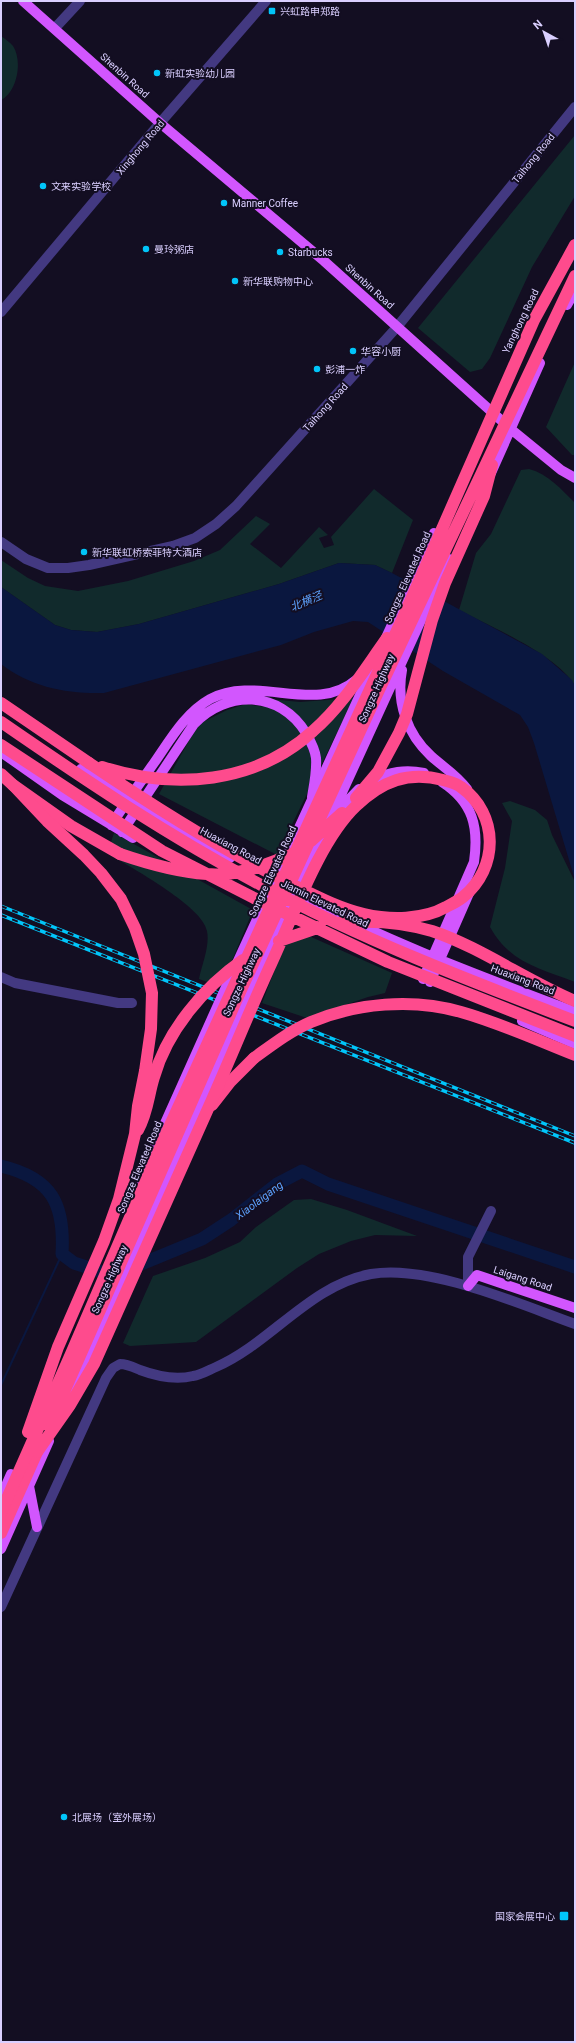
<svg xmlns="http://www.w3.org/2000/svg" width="576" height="2043" font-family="Roboto,'Noto Sans SC',sans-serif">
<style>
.green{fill:#112a2c}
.water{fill:#0a173f}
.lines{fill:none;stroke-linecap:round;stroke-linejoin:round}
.stream{stroke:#0a173f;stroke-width:2}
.river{stroke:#0a173f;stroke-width:13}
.minor{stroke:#433981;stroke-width:10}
.major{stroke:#d256fe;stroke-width:10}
.highway{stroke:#fe4b8d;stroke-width:12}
.rail-casing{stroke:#01c5f9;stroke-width:3.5}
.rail{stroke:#130e22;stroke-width:2;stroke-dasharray:6;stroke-linecap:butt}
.major-bridge{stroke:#d256fe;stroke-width:10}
.highway-bridge{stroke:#fe4b8d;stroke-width:12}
.poi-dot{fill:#01c5f9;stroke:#130e22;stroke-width:1.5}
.labels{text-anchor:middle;stroke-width:4;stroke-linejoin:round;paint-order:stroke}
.poi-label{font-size:10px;fill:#dacfff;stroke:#130e22;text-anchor:start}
.street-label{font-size:10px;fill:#dacfff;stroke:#130e22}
.water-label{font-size:11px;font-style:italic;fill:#5da2fe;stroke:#130e22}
</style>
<rect width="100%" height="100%" fill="#130e22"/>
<path class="green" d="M 1,36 C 5,39 10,42 13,46 C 23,61 17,92 1,100 Z
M 575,135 L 575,196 L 532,267 L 490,358 L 482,369 L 470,372 L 418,328 Z
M 575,362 L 575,455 L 572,455 L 546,427 Z
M 529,469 C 548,474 562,490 575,503 L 575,686 C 558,655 491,627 459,610 L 476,553 L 491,534 L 521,470 Z
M 374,489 L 413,520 L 392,573 L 375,565 L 339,563 L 279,584 L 139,624 L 97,632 L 71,630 L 55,625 L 1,587 L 1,560 L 28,578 L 45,586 L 78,591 L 128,581 L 194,561 L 220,550 L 256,516 L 270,524 L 250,544 L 281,568 L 319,527 L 328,535 L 319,538 L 324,548 L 334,545 L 331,537 Z
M 354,698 L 277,855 L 159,794 L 190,739 L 201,723 L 227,710 L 246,704 L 264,707 L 269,699 L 300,702 Z
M 510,801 L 535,810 L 547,820 L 552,835 L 575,882 L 575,982 C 539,968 510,963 490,927 L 505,868 L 512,821 L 502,803 Z
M 114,833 L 253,910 L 221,987 L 199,979 C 202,964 210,946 207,931 C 203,907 135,870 114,857 L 111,842 Z
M 291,928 L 392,973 L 385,993 L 368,997 L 307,1018 L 262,1003 Z
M 311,1199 L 347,1210 L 417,1236 L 375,1235 L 351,1241 L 319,1254 L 297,1268 L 196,1342 L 130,1346 L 123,1343 L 153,1276 L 205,1258 L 240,1242 L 256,1227 L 294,1200 Z"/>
<path class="water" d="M 339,563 L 375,565 L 392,573 L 542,654 L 572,680 L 575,686 L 575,880 L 534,743 L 528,727 L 520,715 L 443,671 L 368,622 L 353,621 L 314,632 L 281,645 L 104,693 C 66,694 31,687 1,664 L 1,587 L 55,625 L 71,630 L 97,632 L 139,624 L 279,584 Z"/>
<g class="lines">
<path class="stream" d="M 1,1385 L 62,1254"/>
<path class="river" d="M 1,1166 C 52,1178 65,1204 62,1254 L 74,1263 L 111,1275 L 134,1267 L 202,1239 L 231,1220 L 277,1184 L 302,1171 L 328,1184 L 575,1267"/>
<path class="minor" d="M 55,28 L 80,1
M 1,312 L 160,123 L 266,1
M 1,542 L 26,559 L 48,568 L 68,568 L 89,565 L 173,546 L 195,538 L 216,524 L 236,506 L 397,327 L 575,107
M 1,977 L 15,983 L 118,1003 L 132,1003
M 468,1286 L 468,1257 L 491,1211
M 1,1607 L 106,1378 L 113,1368 L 120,1364 C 127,1364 133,1367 140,1370 C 156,1376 176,1380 193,1376 C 201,1375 209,1370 216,1367 C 271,1343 310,1285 371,1274 C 429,1264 519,1304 575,1324"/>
<path class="major" d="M 23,1 L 160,123 L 324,261 L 512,430 L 561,470 L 575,478
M 567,305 L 575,291
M 491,473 L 540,363
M 421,562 L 434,533
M 402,670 C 396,702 407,734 431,756 C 443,767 457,775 467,789
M 1,752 L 62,795 L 133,838
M 81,769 L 139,806 L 230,858
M 372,780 C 390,772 405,769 424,773
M 334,815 L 359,789
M 329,821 L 449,559
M 111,825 C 125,804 140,783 154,763 C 170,740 185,713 210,699 C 257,674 316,715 356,680
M 122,832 L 194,724 C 226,690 280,690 306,733 C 310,740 315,749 316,758 C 317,771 314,785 312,797
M 295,893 C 385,941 480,976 575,1012
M 423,979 L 474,862 C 479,827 473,802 442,782
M 430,982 L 470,891
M 522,1021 L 575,1044
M 468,1286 L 477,1275 L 575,1308
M 68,1400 L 95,1340
M 29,1486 L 37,1527
M 1,1497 L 11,1474
M 1,1549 L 49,1441"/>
<path class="highway" d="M 1,703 L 89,763
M 1,774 L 13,785 L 71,826 L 120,854
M 212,1105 L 230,1082 L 254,1058
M 1,1533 L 37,1452"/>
<defs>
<path id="rail" d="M 1,906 L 575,1136
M 1,915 L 575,1143"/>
</defs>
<use href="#rail" class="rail-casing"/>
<use href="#rail" class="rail"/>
<path class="major-bridge" d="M 383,644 L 421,562
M 140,1179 L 226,987 L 376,660
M 95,1340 L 247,996 L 325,829"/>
<path class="highway-bridge" d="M 1,722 C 85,780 170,837 261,885 C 361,939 468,980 575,1021
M 1,745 L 162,851 L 254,898 L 388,962 L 575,1036
M 102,767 C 175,790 255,784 313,731 C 343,705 364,670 387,638
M 13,785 L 47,821 L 84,855 L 101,873 L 121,899 L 135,928 L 144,954 L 152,993 L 151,1029 L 145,1071 L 138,1106 L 135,1134 L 119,1199 L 104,1241 L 58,1347 L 28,1432
M 356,798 L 378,772 L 399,733 L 407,714 L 432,620 L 445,583 L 484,496 L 492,465
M 311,841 L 342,813
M 120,854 C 146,863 179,872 207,874 C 237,877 270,864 296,852
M 338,923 C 369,920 402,922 432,931 C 480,947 527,981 575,1001
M 279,941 L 320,927
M 254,1058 C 272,1045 290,1031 311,1022 C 356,1003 413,998 461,1012 C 500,1023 537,1040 575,1055
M 138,1130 C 148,1112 148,1096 154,1077 C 167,1031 204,987 243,960
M 49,1426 L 240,992 L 379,690 L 575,276
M 37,1452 L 70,1405 L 94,1364 C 132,1279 170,1195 207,1111 C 229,1062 249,1012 271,964 C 293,917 319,841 356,806 C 382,781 408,771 443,780 C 450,782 456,783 461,787 C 499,814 499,868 463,897 C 458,901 452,904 446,907 C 423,920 390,920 364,914 C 338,908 312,894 287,882 C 219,848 153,806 89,763
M 1,1512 L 71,1354 L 166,1134 L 405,613 L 534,320 L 575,245"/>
</g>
<g class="poi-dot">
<rect x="268" y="7" width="8" height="8" rx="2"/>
<circle cx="157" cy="73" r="4"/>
<circle cx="43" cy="186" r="4"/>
<circle cx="224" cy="203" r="4"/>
<circle cx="146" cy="249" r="4"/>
<circle cx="280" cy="252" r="4"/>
<circle cx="235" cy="281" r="4"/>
<circle cx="353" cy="351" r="4"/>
<circle cx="317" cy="369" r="4"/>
<circle cx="84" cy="552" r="4"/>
<circle cx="64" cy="1817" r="4"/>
<rect x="559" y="1911" width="10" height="10" rx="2"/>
</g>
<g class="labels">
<g class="poi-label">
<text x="280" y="15">兴虹路申郑路</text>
<text x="165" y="77">新虹实验幼儿园</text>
<text x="51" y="190">文来实验学校</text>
<text x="232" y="207">Manner Coffee</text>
<text x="154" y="253">曼玲粥店</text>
<text x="288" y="256">Starbucks</text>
<text x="243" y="285">新华联购物中心</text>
<text x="361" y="355">华容小厨</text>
<text x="325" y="373">彭浦一炸</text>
<text x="92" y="556">新华联虹桥索菲特大酒店</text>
<text x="72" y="1821">北展场（室外展场）</text>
<text x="555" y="1920" text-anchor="end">国家会展中心</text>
</g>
<g class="street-label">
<text transform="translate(125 75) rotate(42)" y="4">Shenbin Road</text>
<text transform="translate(140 147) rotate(-50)" y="4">Xinghong Road</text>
<text transform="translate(533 158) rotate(-51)" y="4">Taihong Road</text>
<text transform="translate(370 286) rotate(42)" y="4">Shenbin Road</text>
<text transform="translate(520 321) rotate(-64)" y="4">Yanghong Road</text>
<text transform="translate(325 407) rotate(-48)" y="4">Taihong Road</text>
<text transform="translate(407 577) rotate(-66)" y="4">Songze Elevated Road</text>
<text transform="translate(376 688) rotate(-66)" y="4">Songze Highway</text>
<text transform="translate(231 845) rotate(28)" y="4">Huaxiang Road</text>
<text transform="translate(272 871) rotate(-65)" y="4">Songze Elevated Road</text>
<text transform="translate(325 903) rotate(26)" y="4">Jiamin Elevated Road</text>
<text transform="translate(523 979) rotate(21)" y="4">Huaxiang Road</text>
<text transform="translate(241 982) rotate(-65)" y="4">Songze Highway</text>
<text transform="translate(139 1167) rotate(-67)" y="4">Songze Elevated Road</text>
<text transform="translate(523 1278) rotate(18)" y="4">Laigang Road</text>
<text transform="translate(109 1279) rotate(-66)" y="4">Songze Highway</text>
</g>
<g class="water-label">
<text transform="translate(306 601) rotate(-23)" y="4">北横泾</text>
<text transform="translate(259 1200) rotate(-37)" y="4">Xiaolaigang</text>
</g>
</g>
<rect width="576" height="2043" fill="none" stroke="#dacfff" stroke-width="4"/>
<g transform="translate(544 32) rotate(320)" stroke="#130e22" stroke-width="3" paint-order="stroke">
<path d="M0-3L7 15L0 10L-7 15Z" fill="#dacfff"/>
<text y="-6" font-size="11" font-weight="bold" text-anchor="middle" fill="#dacfff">N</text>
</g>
</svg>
